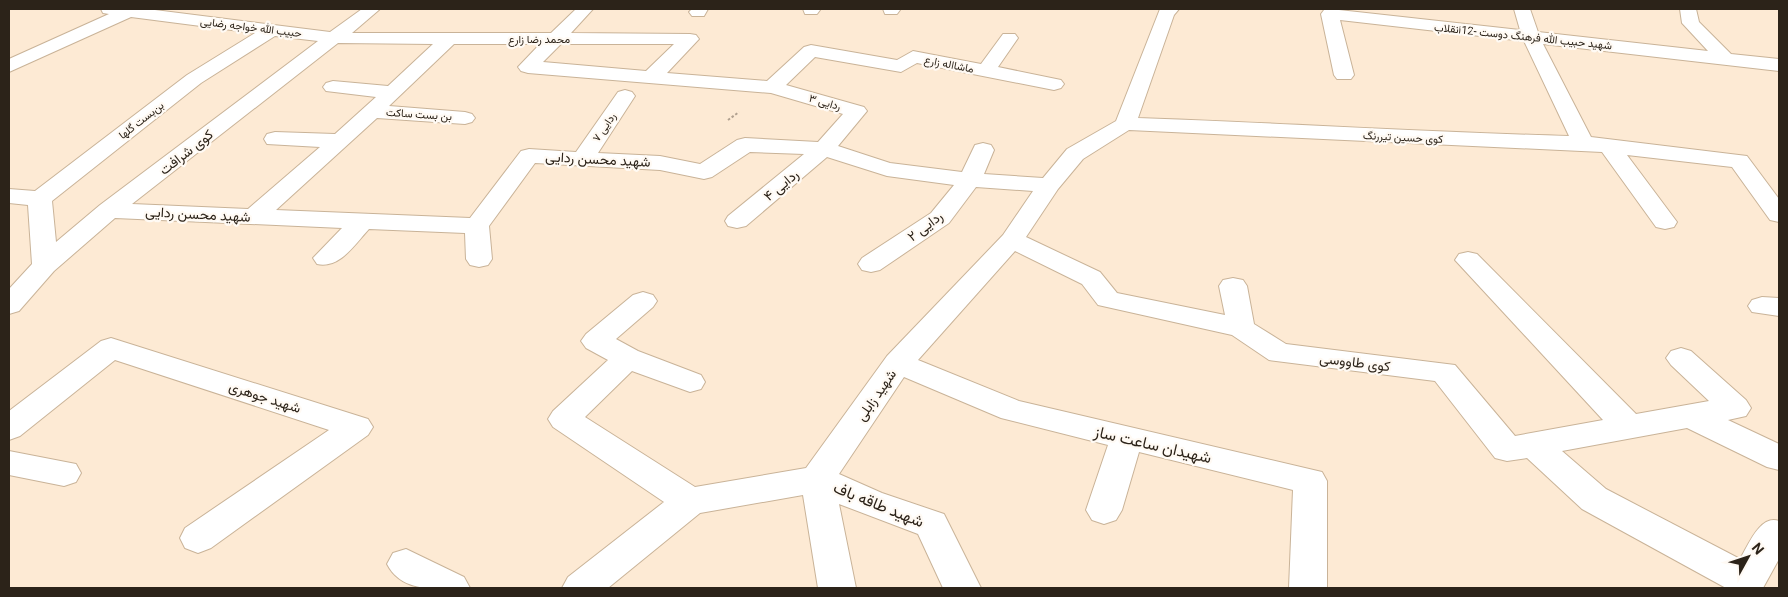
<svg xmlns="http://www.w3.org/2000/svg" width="1788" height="597" font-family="Roboto,Vazirmatn,sans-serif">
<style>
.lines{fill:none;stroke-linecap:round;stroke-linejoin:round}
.minor-casing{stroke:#c9b398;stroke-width:2}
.path{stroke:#b0a08f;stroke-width:2;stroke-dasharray:2.5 2;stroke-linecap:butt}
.minor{fill:#fff;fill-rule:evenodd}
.labels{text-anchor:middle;stroke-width:4.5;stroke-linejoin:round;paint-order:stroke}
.far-street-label{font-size:11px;fill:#2c2319;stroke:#fffaf4}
.street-label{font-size:14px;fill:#2c2319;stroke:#fffaf4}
.near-street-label{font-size:16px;fill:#2c2319;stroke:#fffaf4}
</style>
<rect width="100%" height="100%" fill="#fdead4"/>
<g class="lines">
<defs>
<path id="minor" d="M 101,9 L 147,9 L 330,32 L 362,9 L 380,9 L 352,33 L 551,33 L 576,9 L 593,9 L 571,33 L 690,34 L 696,35 L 699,39 L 667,73 L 767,81 L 804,47 L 811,45 L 897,60 L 913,51 L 981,64 L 1003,34 L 1015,34 L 1018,38 L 998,67 L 1061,80 L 1064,84 L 1061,88 L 1054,90 L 917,63 L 901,72 L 815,57 L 786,85 L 864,107 L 867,111 L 838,146 L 890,163 L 962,172 L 975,145 L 983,143 L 991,145 L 994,150 L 984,174 L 1043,178 L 1067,149 L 1116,121 L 1160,9 L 1179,9 L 1174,15 L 1138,118 C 1281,123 1425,132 1569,136 L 1524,41 L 1340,20 L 1354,75 L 1351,79 L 1337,79 L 1334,75 L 1321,14 L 1324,10 L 1330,9 L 1520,30 L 1514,9 L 1530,9 L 1538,32 L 1708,51 L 1682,23 L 1680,9 L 1696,9 L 1699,22 L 1731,54 L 1779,59 L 1779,71 L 1543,44 L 1591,137 L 1747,156 L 1779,199 L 1779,222 L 1770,220 L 1732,167 L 1627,155 L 1677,222 L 1674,227 L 1665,229 L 1656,227 L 1602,152 L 1129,130 L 1083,159 L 1058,189 L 1026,237 L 1100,272 L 1117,293 L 1225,315 L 1219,286 L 1223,280 L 1233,278 L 1243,280 L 1247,286 L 1254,324 L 1286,344 L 1455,365 L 1515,436 L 1603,420 L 1455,260 L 1459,254 L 1468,252 L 1477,254 L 1636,414 L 1709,401 L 1671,365 L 1666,358 L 1671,351 L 1681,348 L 1691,351 L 1746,400 L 1751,408 L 1746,416 L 1728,420 L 1779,444 L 1779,470 L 1767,467 L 1687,428 L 1562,451 L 1606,489 L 1740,559 C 1748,546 1760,514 1779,521 L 1779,559 L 1763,588 L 1726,588 L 1582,509 L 1527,458 L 1507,461 L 1495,458 L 1435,381 L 1269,360 L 1232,335 L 1098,305 L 1082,284 L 1015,251 L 918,360 L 1019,401 L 1322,472 L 1327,481 L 1327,588 L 1289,588 L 1293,490 L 1139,452 L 1122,510 L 1116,520 L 1104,524 L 1092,520 L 1086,510 L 1108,445 L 1001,418 L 904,377 L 839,474 L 882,493 L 944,514 L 981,588 L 943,588 L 918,534 L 839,504 L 856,588 L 818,588 L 803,495 L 700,513 L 608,588 L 562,588 L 568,577 L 664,502 L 553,427 L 548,419 L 553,411 L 608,360 L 586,348 L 581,341 L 586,334 L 633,295 L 643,292 L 653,295 L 657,301 L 653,307 L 616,339 L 638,351 L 701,375 L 705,382 L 701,389 L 690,392 L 632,371 L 585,417 L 695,487 L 806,468 L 887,356 L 1003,235 L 1033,191 L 976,187 L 949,223 L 880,270 L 871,272 L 862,270 L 858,264 L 862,258 L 931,213 L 954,185 L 887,176 L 827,157 L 746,226 L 737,228 L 728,226 L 725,221 L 728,216 L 804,154 L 750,152 L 712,177 L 704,179 L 660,170 L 535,163 L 489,226 L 492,259 L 488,265 L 479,267 L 470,265 L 466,259 L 465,233 L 369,229 C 355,244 340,269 317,264 L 313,258 L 342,228 L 115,218 L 54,271 L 19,311 L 9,314 L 9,289 L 32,264 L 28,205 L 9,203 L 9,189 L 35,191 L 187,75 L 255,33 L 131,17 L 9,72 L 9,59 L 109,14 L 103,13 ZM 275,36 L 318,41 L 100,205 L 56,242 L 52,201 L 201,83 ZM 338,43 L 433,44 L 388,86 L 333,81 L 326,83 L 323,87 L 326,91 L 376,97 L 335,134 L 275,132 L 267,134 L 264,139 L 267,144 L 320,147 L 248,209 L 132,204 ZM 454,44 L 540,44 L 518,67 L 521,71 L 528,73 L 771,93 L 843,114 L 818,142 L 745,138 L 737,140 L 700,164 L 660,156 L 598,153 L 635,96 L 632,92 L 625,90 L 618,92 L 576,152 L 529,149 L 521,151 L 470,218 L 276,210 L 377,118 L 465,124 L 472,122 L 475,118 L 472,114 L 465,112 L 389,106 ZM 561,44 L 674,44 L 646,71 L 543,62 Z
M 692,9 L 708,9 L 704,16 L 692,16 L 689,12 Z
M 803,9 L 819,9 L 820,10 L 817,14 L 805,14 Z
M 883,9 L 899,9 L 900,10 L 897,14 L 885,14 Z
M 1762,297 L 1779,298 L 1779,316 L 1752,312 L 1748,306 L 1752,300 Z
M 111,338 L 368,419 L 373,427 L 368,435 L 211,548 L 198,553 L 185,548 L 180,538 L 185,528 L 329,430 L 115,360 L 20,436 L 9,440 L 9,411 L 101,341 Z
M 9,451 L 76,464 L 81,473 L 76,482 L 64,486 L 9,475 Z
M 406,549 L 464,577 L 470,588 C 440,588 403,595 387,564 L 393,553 Z"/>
</defs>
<use href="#minor" class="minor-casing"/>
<path class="path" d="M 728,120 L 739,112"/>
<use href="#minor" class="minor"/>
</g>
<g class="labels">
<g class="far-street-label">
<text transform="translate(251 27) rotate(7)" y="4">حبیب الله خواجه رضایی</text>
<text transform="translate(1523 36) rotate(6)" y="4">شهید حبیب الله فرهنگ دوست -12انقلاب</text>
<text x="539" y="43">محمد رضا زارع</text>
<text transform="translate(949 64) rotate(11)" y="4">ماشااله زارع</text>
<text transform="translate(825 102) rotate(16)" y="4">ردایی ۳</text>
<text transform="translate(419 114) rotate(4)" y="4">بن بست ساکت</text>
<text transform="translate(141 120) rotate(-38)" y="4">بن‌بست گلها</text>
<text transform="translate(604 127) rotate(-56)" y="4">ردایی ۷</text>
<text transform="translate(1403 137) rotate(3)" y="4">کوی حسین تیررنگ</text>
</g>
<g class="street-label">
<text transform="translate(186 152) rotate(-38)" y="5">کوی شرافت</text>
<text transform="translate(598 159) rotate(3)" y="5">شهید محسن ردایی</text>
<text transform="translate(781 185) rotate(-40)" y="5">ردایی ۴</text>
<text transform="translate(198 214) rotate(3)" y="5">شهید محسن ردایی</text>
<text transform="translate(925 226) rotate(-37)" y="5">ردایی ۲</text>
<text transform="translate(1355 362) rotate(7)" y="5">کوی طاووسی</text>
<text transform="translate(876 395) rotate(-55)" y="5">شهید زابلی</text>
<text transform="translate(265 397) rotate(18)" y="5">شهید جوهری</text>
</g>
<g class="near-street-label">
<text transform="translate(1153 444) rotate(13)" y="6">شهیدان ساعت ساز</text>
<text transform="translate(879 504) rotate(22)" y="6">شهید طاقه باف</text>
</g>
</g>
<rect width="1788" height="597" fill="none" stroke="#2c2319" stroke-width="20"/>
<g transform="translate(1748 557) rotate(50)" stroke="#fffaf4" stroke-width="4" paint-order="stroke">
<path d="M0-4L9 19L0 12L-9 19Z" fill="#2c2319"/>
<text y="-8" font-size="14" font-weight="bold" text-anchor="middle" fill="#2c2319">N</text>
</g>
</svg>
